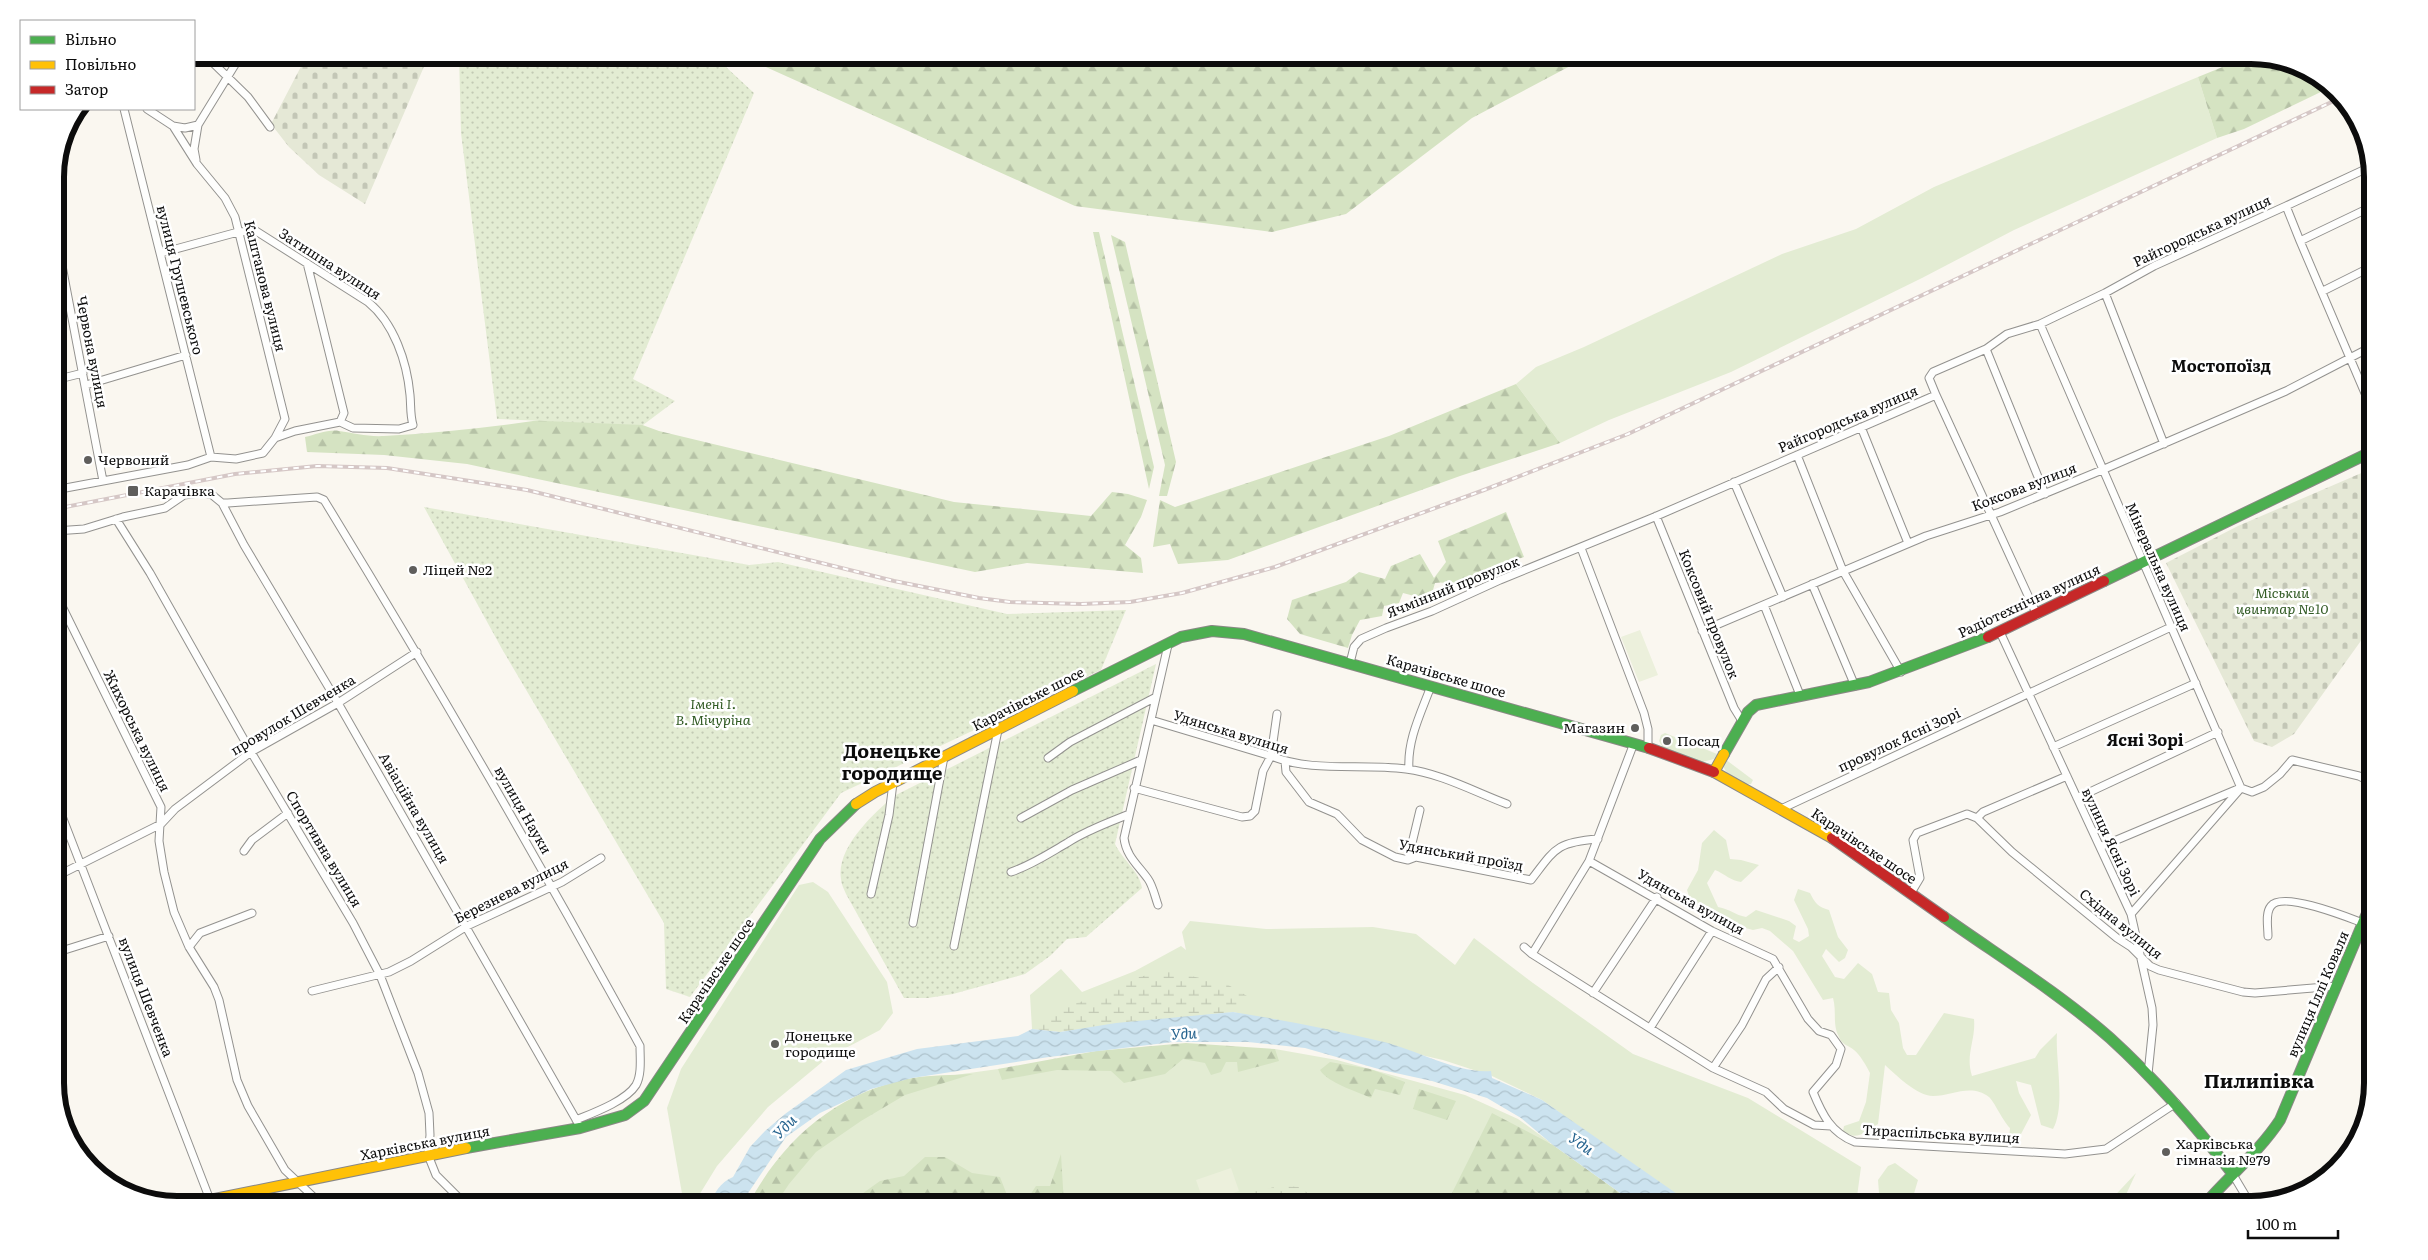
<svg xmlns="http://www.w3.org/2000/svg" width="2428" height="1260" font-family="Literata,serif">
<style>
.grass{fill:#e3ecd3}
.forest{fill:url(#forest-firs)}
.wetland{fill:url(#wetland-marsh)}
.cemetery{fill:url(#cemetery-stones)}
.garden{fill:url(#garden-dots)}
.pitch{fill:#ecf0dc}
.water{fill:url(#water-waves)}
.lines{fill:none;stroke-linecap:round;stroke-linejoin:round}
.street-casing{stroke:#93928f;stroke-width:9}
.fast-casing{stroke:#8a8885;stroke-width:12}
.slow-casing{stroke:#8a8885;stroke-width:12}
.jam-casing{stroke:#8a8885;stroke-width:12}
.street{stroke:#fefefd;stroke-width:7}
.fast{stroke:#4caf50;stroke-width:10}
.slow{stroke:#ffc107;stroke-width:10}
.jam{stroke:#c62828;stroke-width:10}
.rail-casing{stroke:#d5c7c6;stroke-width:4}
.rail{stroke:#fff;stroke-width:2;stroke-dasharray:5.5;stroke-linecap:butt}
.poi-dot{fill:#5f5e5c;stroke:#fff;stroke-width:2}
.labels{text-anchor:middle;stroke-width:5;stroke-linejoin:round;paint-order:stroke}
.street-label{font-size:14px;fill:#0c0c0c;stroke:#fff}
.poi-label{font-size:14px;fill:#0c0c0c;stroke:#fff;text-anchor:start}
.park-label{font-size:14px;font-style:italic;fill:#325b25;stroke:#fff}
.water-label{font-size:15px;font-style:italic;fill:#25638e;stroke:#fff}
.quarter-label{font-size:16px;font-weight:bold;fill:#0c0c0c;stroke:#fff}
.district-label{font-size:19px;font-weight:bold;fill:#0c0c0c;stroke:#fff}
.rim{fill:none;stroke:#0c0c0c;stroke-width:6}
</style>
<defs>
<pattern id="forest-firs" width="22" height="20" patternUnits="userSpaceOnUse" patternTransform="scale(1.25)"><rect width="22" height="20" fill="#d5e3c2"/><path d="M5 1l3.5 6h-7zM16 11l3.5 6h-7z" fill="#b6c2a6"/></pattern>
<pattern id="wetland-marsh" width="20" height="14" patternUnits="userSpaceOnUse" patternTransform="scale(1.25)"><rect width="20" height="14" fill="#e3ecd3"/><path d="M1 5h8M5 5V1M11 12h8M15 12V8" fill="none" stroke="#c2c9b4"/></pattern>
<pattern id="cemetery-stones" width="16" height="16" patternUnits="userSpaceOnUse" patternTransform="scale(1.25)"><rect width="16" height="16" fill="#e5e8d6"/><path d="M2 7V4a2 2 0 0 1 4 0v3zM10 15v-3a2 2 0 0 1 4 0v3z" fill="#c3c6b6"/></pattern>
<pattern id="garden-dots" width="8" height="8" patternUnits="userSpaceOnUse" patternTransform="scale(1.25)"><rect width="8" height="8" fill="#e3ecd3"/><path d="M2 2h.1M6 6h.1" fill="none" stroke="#c2c9b4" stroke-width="1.8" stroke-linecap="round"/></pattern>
<pattern id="water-waves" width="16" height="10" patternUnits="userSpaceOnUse" patternTransform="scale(1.25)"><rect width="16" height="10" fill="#cce3ef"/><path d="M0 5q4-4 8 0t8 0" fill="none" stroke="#aec2cc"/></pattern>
</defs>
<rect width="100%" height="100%" fill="#faf7f0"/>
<path class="grass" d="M 2198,77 L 2217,138 L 2014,230 L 1922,278 L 1731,372 L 1609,420 L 1560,443 L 1516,384 L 1536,367 L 1584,347 L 1782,254 L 1856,229 L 1934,187 Z
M 1665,733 L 1717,754 L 1714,759 L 1702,762 L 1663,748 L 1659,741 L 1661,735 Z
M 1725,759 L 1753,780 L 1751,784 C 1739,784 1726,776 1723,765 Z
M 1714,830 L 1726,840 L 1730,859 L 1741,860 L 1759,865 L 1741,882 C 1731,881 1725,874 1715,870 L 1707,883 L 1718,907 C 1730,909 1735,915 1746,917 L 1756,910 L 1789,921 L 1796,926 L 1793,939 L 1799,942 L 1809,936 L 1808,929 L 1794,900 L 1798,889 L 1810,893 C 1815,903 1818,907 1829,910 L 1838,937 L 1848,950 L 1845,958 L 1839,962 L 1826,949 L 1822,956 L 1835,977 L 1844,979 L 1858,963 L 1872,974 L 1878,992 L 1889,993 L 1891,1010 L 1899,1023 L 1903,1048 L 1907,1055 L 1916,1055 L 1944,1013 L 1974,1019 C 1976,1040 1965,1055 1972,1076 L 2035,1058 L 2040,1050 L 2057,1033 C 2055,1059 2066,1106 2053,1129 L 2041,1125 L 2031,1085 L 2016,1081 L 2019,1093 L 2031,1115 L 2021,1134 L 2009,1139 L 2010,1128 C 2002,1120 1994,1101 1989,1097 C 1971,1083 1952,1096 1933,1096 C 1917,1096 1896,1075 1885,1065 L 1878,1124 C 1865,1132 1856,1142 1843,1131 L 1844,1126 L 1859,1121 L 1866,1102 L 1870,1073 C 1866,1065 1860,1055 1854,1050 C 1848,1045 1842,1045 1839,1037 C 1832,1024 1837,1012 1833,998 L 1823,1000 L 1793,951 L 1770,931 L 1762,928 L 1753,930 L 1734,925 L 1725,917 L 1716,916 L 1706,907 L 1692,905 L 1687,890 L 1698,870 L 1702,843 Z
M 813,882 L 828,892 L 887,982 L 893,1013 L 880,1030 L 827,1058 L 768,1107 L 717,1166 L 693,1205 L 684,1205 L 667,1108 L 681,1069 L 799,885 Z
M 1190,921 L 1266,929 L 1373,927 L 1416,934 L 1455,965 L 1474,938 L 1533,983 L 1633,1054 L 1748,1098 L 1861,1167 L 1856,1204 L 1879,1193 L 1878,1180 L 1888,1166 L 1895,1163 L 1918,1180 L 1913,1197 L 1906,1205 L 1689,1205 L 1542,1100 L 1492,1076 L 1443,1060 L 1233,1012 L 1065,1031 L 1032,1029 L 1030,995 L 1061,969 L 1082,992 L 1135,971 L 1181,946 L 1186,950 L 1182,932 Z
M 1275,1049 L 1337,1060 L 1465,1095 L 1518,1119 L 1551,1143 L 1486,1132 L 1499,1205 L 768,1205 L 825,1135 L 912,1081 L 998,1069 Z
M 2136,1173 L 2124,1199 L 2130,1205 L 2106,1205 Z"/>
<path class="forest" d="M 739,55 L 1618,55 L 1574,64 L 1472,118 L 1346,214 L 1272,232 L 1075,206 Z
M 2252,55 L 2305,68 L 2329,88 L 2244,129 L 2217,138 L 2198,77 Z
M 1093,232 L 1099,232 L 1154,467 L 1149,489 Z
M 1111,235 L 1125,242 L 1176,462 L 1167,496 L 1159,496 L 1165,465 Z
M 1516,384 L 1560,443 L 1460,476 L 1228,560 L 1178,564 L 1170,544 L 1153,547 L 1160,500 L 1175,507 L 1389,436 Z
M 601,410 L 659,431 L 954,502 L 1091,516 L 1112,492 L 1128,494 L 1147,500 L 1141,517 L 1125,545 L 1141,558 L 1143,573 L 1027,563 L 975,572 L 467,464 L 384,455 L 307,452 L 305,437 C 315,435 329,429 339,431 C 354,433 368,437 384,436 C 457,432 529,423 601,410 Z
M 1506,512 L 1524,557 L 1478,572 L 1470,581 L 1472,587 C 1459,590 1449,580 1435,583 L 1433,590 L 1418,597 L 1403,593 L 1399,603 L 1384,606 L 1382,616 L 1360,620 L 1352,635 L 1348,648 L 1300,634 L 1287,619 L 1292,600 L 1346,582 L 1359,572 L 1385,579 L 1391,566 L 1420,554 L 1434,578 L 1446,562 L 1438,541 Z
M 1186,1043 L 1275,1049 L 1279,1061 L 1238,1072 L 1237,1062 L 1226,1062 L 1221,1072 L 1211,1075 L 1205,1063 L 1183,1059 L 1165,1074 L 1124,1083 L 1111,1071 L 1057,1070 L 1002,1080 L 998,1069 L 1096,1051 Z
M 1330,1062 L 1370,1069 L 1405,1082 L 1400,1095 L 1375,1089 L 1371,1098 C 1356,1091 1328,1083 1320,1070 Z
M 973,1074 L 905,1095 L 861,1121 L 816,1152 L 789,1184 L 775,1205 L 748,1205 C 783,1139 837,1092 912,1078 C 931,1075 953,1075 973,1074 Z
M 1419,1089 L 1456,1101 L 1447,1120 L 1413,1109 Z
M 1492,1113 L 1553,1145 L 1637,1205 L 1446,1205 Z
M 1061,1154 L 1064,1205 L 1017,1205 L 1024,1204 L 1036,1186 L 1050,1186 Z
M 925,1157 L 945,1157 L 972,1173 L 1000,1177 L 1007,1195 L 1014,1205 L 857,1205 L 859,1196 L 880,1181 L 904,1176 Z"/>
<path class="wetland" d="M 1166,971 L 1225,983 L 1247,996 L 1233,1012 L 1116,1023 L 1060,1032 L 1032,1029 L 1067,1006 L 1103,995 L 1139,977 Z
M 1280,1186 L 1300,1187 L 1310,1195 L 1346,1203 L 1385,1202 L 1393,1205 L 1213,1205 L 1241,1194 Z"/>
<path class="cemetery" d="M 307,55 L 429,55 L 365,204 L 319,175 L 289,147 L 271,124 Z
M 2373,468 L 2373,624 L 2294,734 L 2272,747 L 2254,741 L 2166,563 L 2238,526 Z"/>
<path class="garden" d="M 459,55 L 713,55 L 754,93 L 633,379 L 675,401 L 643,425 L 497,419 L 461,133 Z
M 424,507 L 749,565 L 778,562 L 1007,614 L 1126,610 L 1101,670 L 841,793 L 690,997 L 666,989 L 664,923 L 502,649 Z
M 1156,664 L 1115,844 C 1122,859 1140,872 1142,888 L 1086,937 L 1067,939 L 1050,956 L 1025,974 L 953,994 L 928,998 L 904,998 L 846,894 C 844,889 841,884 841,879 C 836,848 873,814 894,796 Z"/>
<path class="pitch" d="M 1640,630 L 1658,675 L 1639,682 L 1621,637 Z
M 1231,1168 L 1239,1191 L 1204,1203 L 1196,1180 Z"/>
<path class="water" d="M 1233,1012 C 1284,1020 1334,1030 1384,1042 C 1416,1050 1459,1074 1491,1071 L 1492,1078 L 1542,1100 L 1693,1205 L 1637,1205 L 1553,1145 L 1521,1118 L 1487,1098 L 1432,1081 L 1382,1070 L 1305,1048 L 1248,1042 L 1173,1042 L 1049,1057 L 912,1078 L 871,1089 L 820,1113 L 786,1137 L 740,1205 L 709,1205 C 714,1194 720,1182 733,1177 L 750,1147 L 765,1131 L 785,1114 L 846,1070 L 917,1049 L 1018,1036 L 1032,1029 L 1060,1032 L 1116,1023 Z
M 930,1194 L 938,1196 L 938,1205 L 888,1205 Z"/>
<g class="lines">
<defs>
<path id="street" d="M 205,55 L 248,97 L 270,127
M 124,109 L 211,457
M 147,109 L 173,126 L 197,164 L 225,198 L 235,217 L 285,419 L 275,438
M 173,126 L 185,128 L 198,125
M 196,160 L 194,149 L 198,125 L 241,55
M 2286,206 L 2372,166
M 55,229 L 103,481
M 2300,241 L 2373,412
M 307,263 L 344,413 L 340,422
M 2323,291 L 2373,266
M 2105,293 L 2164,444
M 2040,324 L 2241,788 L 2252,792 L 2264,787 L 2280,774 L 2292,760 L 2359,776 L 2373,783
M 1986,349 L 2045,494
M 55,380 L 83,373
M 86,385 L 186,355
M 1936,395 L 2037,615
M 1861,427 L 1908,543
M 1797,455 L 1843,571 L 1901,672
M 1734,482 L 1783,597
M 55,490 L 188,465 L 211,457 L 236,459 L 263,453 L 275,438 L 295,431 L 340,422 L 353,428 L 399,429 L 413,425 C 410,415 411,405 410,395 C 407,362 394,323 368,302 L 256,231 L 238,232 L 161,253
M 222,503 L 244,545 L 338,703 L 578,1123
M 1656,516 L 1734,708 L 1742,721
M 116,519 L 150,573 L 251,752 L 353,923 L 380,975 L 418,1073 L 429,1113 L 430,1135 L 428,1155 L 436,1175 L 466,1205
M 55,531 L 84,529 L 123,517 L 165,508 L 184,495 L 199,493 L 211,494 L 222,503 L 228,503 L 317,497 L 324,500 C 434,680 539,861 640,1046 C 640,1058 642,1074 636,1085 C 626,1101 593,1113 576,1120
M 1581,548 L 1644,713 L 1648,729 L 1648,748
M 1812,584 L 1855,686
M 55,592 L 161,807 L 159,841 L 164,872 L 174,912 L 189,947 L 214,987 L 219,1000 L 237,1080 L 248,1106 L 285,1170 L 322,1205
M 1764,605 L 1800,695
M 1702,631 L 1926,536 L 2000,512 L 2102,470 L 2286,391 L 2373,346
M 2000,632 L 2131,914 L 2152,1008 L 2153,1025 L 2148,1074
M 1350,663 L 1354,647 L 1361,639 L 1386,628 L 1432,611 L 1500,580 L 1652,518 L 1936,395 L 1929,378 L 1933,372 L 1986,349 L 2007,334 L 2040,324 L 2105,293 L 2154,266 L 2286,206 L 2300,241 L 2373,206
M 1151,720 L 1271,756 C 1313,773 1361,763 1406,769 C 1440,773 1475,792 1507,804
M 2053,747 L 2196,683
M 1048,758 L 1070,742 L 1156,697
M 1285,761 L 1286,772 L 1309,802 L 1337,814 L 1362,840 L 1395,857 L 1408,860 L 1416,857 L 1531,880 C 1555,849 1556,842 1598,839
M 1409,769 C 1407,740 1421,713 1431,686
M 1134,788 L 1242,817 L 1250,816 L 1255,811 L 1263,771 L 1271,756 L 1277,714
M 55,798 L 212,1205
M 2077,798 L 2218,732
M 1781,809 L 2171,627
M 1021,818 L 1072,790 L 1141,760
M 1977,818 L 2012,852 L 2117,938 L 2131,947 L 2150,966 L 2159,970 L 2243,992 L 2255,993 L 2337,986
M 2100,847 L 2238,789
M 244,851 L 252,840 L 288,813
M 1408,860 L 1420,810
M 1589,861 L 1712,931 L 1773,959 L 1808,1019 L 1819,1031 L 1831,1035 L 1841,1049 L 1836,1065 L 1813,1092 C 1822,1114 1831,1133 1855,1142 L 2065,1154 L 2106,1149 L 2176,1103
M 1011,872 C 1032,865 1048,854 1067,843 C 1085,831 1107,823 1127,815
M 55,877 L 161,824 L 175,809 L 251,752 L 338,703 L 417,652
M 1911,893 L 1920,878 L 1913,840 L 1917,833 L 1967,814 L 1977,818 L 1983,812 L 2067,776
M 871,894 L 889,815 L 893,783
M 1158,905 C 1155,897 1153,886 1148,879 C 1138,865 1126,856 1124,838 L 1168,645
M 2131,914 L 2241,788
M 913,923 L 944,757
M 2268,936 C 2268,927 2265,913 2271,906 C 2282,891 2347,917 2363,923
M 954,946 L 998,730
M 189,947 L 200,933 L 252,913
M 1524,947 L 1532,954 L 1713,1068 L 1766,1092 L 1784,1109 L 1814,1125 L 1831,1126
M 55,953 L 109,936
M 1532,954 L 1589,861 L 1634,743
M 312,991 L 389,972 L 411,961 L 467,926 L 562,882 L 601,858
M 1593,993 L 1657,897
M 1650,1028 L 1712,931
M 1713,1068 L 1742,1025 L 1766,979 L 1779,967
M 2232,1173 L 2251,1205"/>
<path id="fast" d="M 2104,581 L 2373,451
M 1073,691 L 1181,637 L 1212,631 L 1244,634 L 1649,748
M 1724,754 L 1748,712 L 1756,705 L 1869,682 L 1988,637
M 1944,917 C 1999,956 2059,993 2110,1038 C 2155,1079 2195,1125 2232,1173
M 466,1148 L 580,1128 L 625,1115 L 644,1101 L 820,839 L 856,804
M 2204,1205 C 2229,1176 2259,1152 2280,1120 L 2373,899"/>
<path id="slow" d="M 1724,754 L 1714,772 L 1832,838
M 856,804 L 875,792 L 1073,691
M 185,1205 L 466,1148"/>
<path id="jam" d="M 1988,637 L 2104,581
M 1649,748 L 1714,772
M 1832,838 L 1944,917"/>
</defs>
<use href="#street" class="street-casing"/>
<use href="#fast" class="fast-casing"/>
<use href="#slow" class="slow-casing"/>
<use href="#jam" class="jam-casing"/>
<use href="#street" class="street"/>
<use href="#fast" class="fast"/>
<use href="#slow" class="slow"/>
<use href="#jam" class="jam"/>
<defs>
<path id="rail" d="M 55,509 L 235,474 L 317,466 L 387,468 L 527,490 L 894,581 L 979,598 L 1010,602 L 1081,604 L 1130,602 L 1182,593 L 1275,567 L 1484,490 L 1628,434 L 2340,98"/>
</defs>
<use href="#rail" class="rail-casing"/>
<use href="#rail" class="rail"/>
</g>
<g class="poi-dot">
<circle cx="88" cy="460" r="5"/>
<rect x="127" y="485" width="12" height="12" rx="2.5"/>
<circle cx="413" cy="570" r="5"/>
<circle cx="1635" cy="728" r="5"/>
<circle cx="1667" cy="741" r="5"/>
<circle cx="775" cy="1044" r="5"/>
<circle cx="2166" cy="1152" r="5"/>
</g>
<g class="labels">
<g class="street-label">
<text transform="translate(2202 231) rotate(-25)" y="5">Райгородська вулиця</text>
<text transform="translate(330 264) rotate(33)" y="5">Затишна вулиця</text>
<text transform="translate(180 280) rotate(76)" y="5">вулиця Грушевського</text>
<text transform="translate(265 286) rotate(76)" y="5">Каштанова вулиця</text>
<text transform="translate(92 352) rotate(79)" y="5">Червона вулиця</text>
<text transform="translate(1848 419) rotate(-23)" y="5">Райгородська вулиця</text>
<text transform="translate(2024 487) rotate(-21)" y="5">Коксова вулиця</text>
<text transform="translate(2158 567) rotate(66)" y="5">Мінеральна вулиця</text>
<text transform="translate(1453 587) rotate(-22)" y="5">Ячмінний провулок</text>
<text transform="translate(2029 601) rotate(-25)" y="5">Радіотехнічна вулиця</text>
<text transform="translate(1709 614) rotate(68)" y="5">Коксовий провулок</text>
<text transform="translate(1446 676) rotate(16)" y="5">Карачівське шосе</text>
<text transform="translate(1028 699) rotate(-27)" y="5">Карачівське шосе</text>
<text transform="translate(293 715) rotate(-31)" y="5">провулок Шевченка</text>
<text transform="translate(137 731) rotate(64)" y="5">Жихорська вулиця</text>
<text transform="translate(1231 732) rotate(17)" y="5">Удянська вулиця</text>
<text transform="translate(1899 740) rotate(-25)" y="5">провулок Ясні Зорі</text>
<text transform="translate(414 808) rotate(60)" y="5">Авіаційна вулиця</text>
<text transform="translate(523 810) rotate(60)" y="5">вулиця Науки</text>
<text transform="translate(2111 842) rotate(65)" y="5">вулиця Ясні Зорі</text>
<text transform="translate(1864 846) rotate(34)" y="5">Карачівське шосе</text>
<text transform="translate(324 849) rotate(59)" y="5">Спортивна вулиця</text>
<text transform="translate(1461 855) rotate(10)" y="5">Удянський проїзд</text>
<text transform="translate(511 891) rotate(-27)" y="5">Березнева вулиця</text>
<text transform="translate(1691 902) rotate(29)" y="5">Удянська вулиця</text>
<text transform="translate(2121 924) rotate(39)" y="5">Східна вулиця</text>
<text transform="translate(716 971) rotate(-56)" y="5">Карачівське шосе</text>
<text transform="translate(2318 994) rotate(-67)" y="5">вулиця Іллі Коваля</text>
<text transform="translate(146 997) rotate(69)" y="5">вулиця Шевченка</text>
<text transform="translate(1941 1134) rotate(3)" y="5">Тираспільська вулиця</text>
<text transform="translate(425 1143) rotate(-11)" y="5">Харківська вулиця</text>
</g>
<g class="poi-label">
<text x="98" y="465">Червоний</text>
<text x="144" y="496">Карачівка</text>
<text x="423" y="575">Ліцей №2</text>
<text x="1625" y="733" text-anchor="end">Магазин</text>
<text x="1677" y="746">Посад</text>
<text x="785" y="1041">Донецьке<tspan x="785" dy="16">городище</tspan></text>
<text x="2176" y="1149">Харківська<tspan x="2176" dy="16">гімназія №79</tspan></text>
</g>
<g class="park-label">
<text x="2282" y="598">Міський<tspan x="2282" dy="16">цвинтар №10</tspan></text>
<text x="713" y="709">Імені І.<tspan x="713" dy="16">В. Мічуріна</tspan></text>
</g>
<g class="water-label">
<text transform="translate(1184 1034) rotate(-3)" y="5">Уди</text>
<text transform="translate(785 1127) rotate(-46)" y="5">Уди</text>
<text transform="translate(1581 1144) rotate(35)" y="5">Уди</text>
</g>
<g class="quarter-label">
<text x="2221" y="372">Мостопоїзд</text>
<text x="2145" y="746">Ясні Зорі</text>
</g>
<g class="district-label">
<text x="892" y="758">Донецьке<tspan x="892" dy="22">городище</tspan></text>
<text x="2259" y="1088">Пилипівка</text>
</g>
</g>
<path d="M0 0H2428V1260H0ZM177 64H2251A113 113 0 0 1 2364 177V1083A113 113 0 0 1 2251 1196H177A113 113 0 0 1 64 1083V177A113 113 0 0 1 177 64Z" fill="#fff" fill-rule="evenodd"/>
<path class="rim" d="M177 64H2251A113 113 0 0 1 2364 177V1083A113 113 0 0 1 2251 1196H177A113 113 0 0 1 64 1083V177A113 113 0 0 1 177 64Z"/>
<rect x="20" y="20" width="175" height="90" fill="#ffffff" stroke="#9e9e9e"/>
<rect x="30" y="36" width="25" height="8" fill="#4caf50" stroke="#9e9e9e"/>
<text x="65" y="45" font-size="15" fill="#0c0c0c">Вільно</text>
<rect x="30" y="61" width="25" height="8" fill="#ffc107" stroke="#9e9e9e"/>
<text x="65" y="70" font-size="15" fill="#0c0c0c">Повільно</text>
<rect x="30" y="86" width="25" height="8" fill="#c62828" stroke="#9e9e9e"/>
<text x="65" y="95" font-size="15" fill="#0c0c0c">Затор</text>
<path d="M2248 1230v8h90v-8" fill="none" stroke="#0c0c0c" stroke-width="2.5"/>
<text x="2256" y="1230" font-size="15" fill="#0c0c0c" stroke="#ffffff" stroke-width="4" paint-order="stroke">100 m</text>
</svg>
